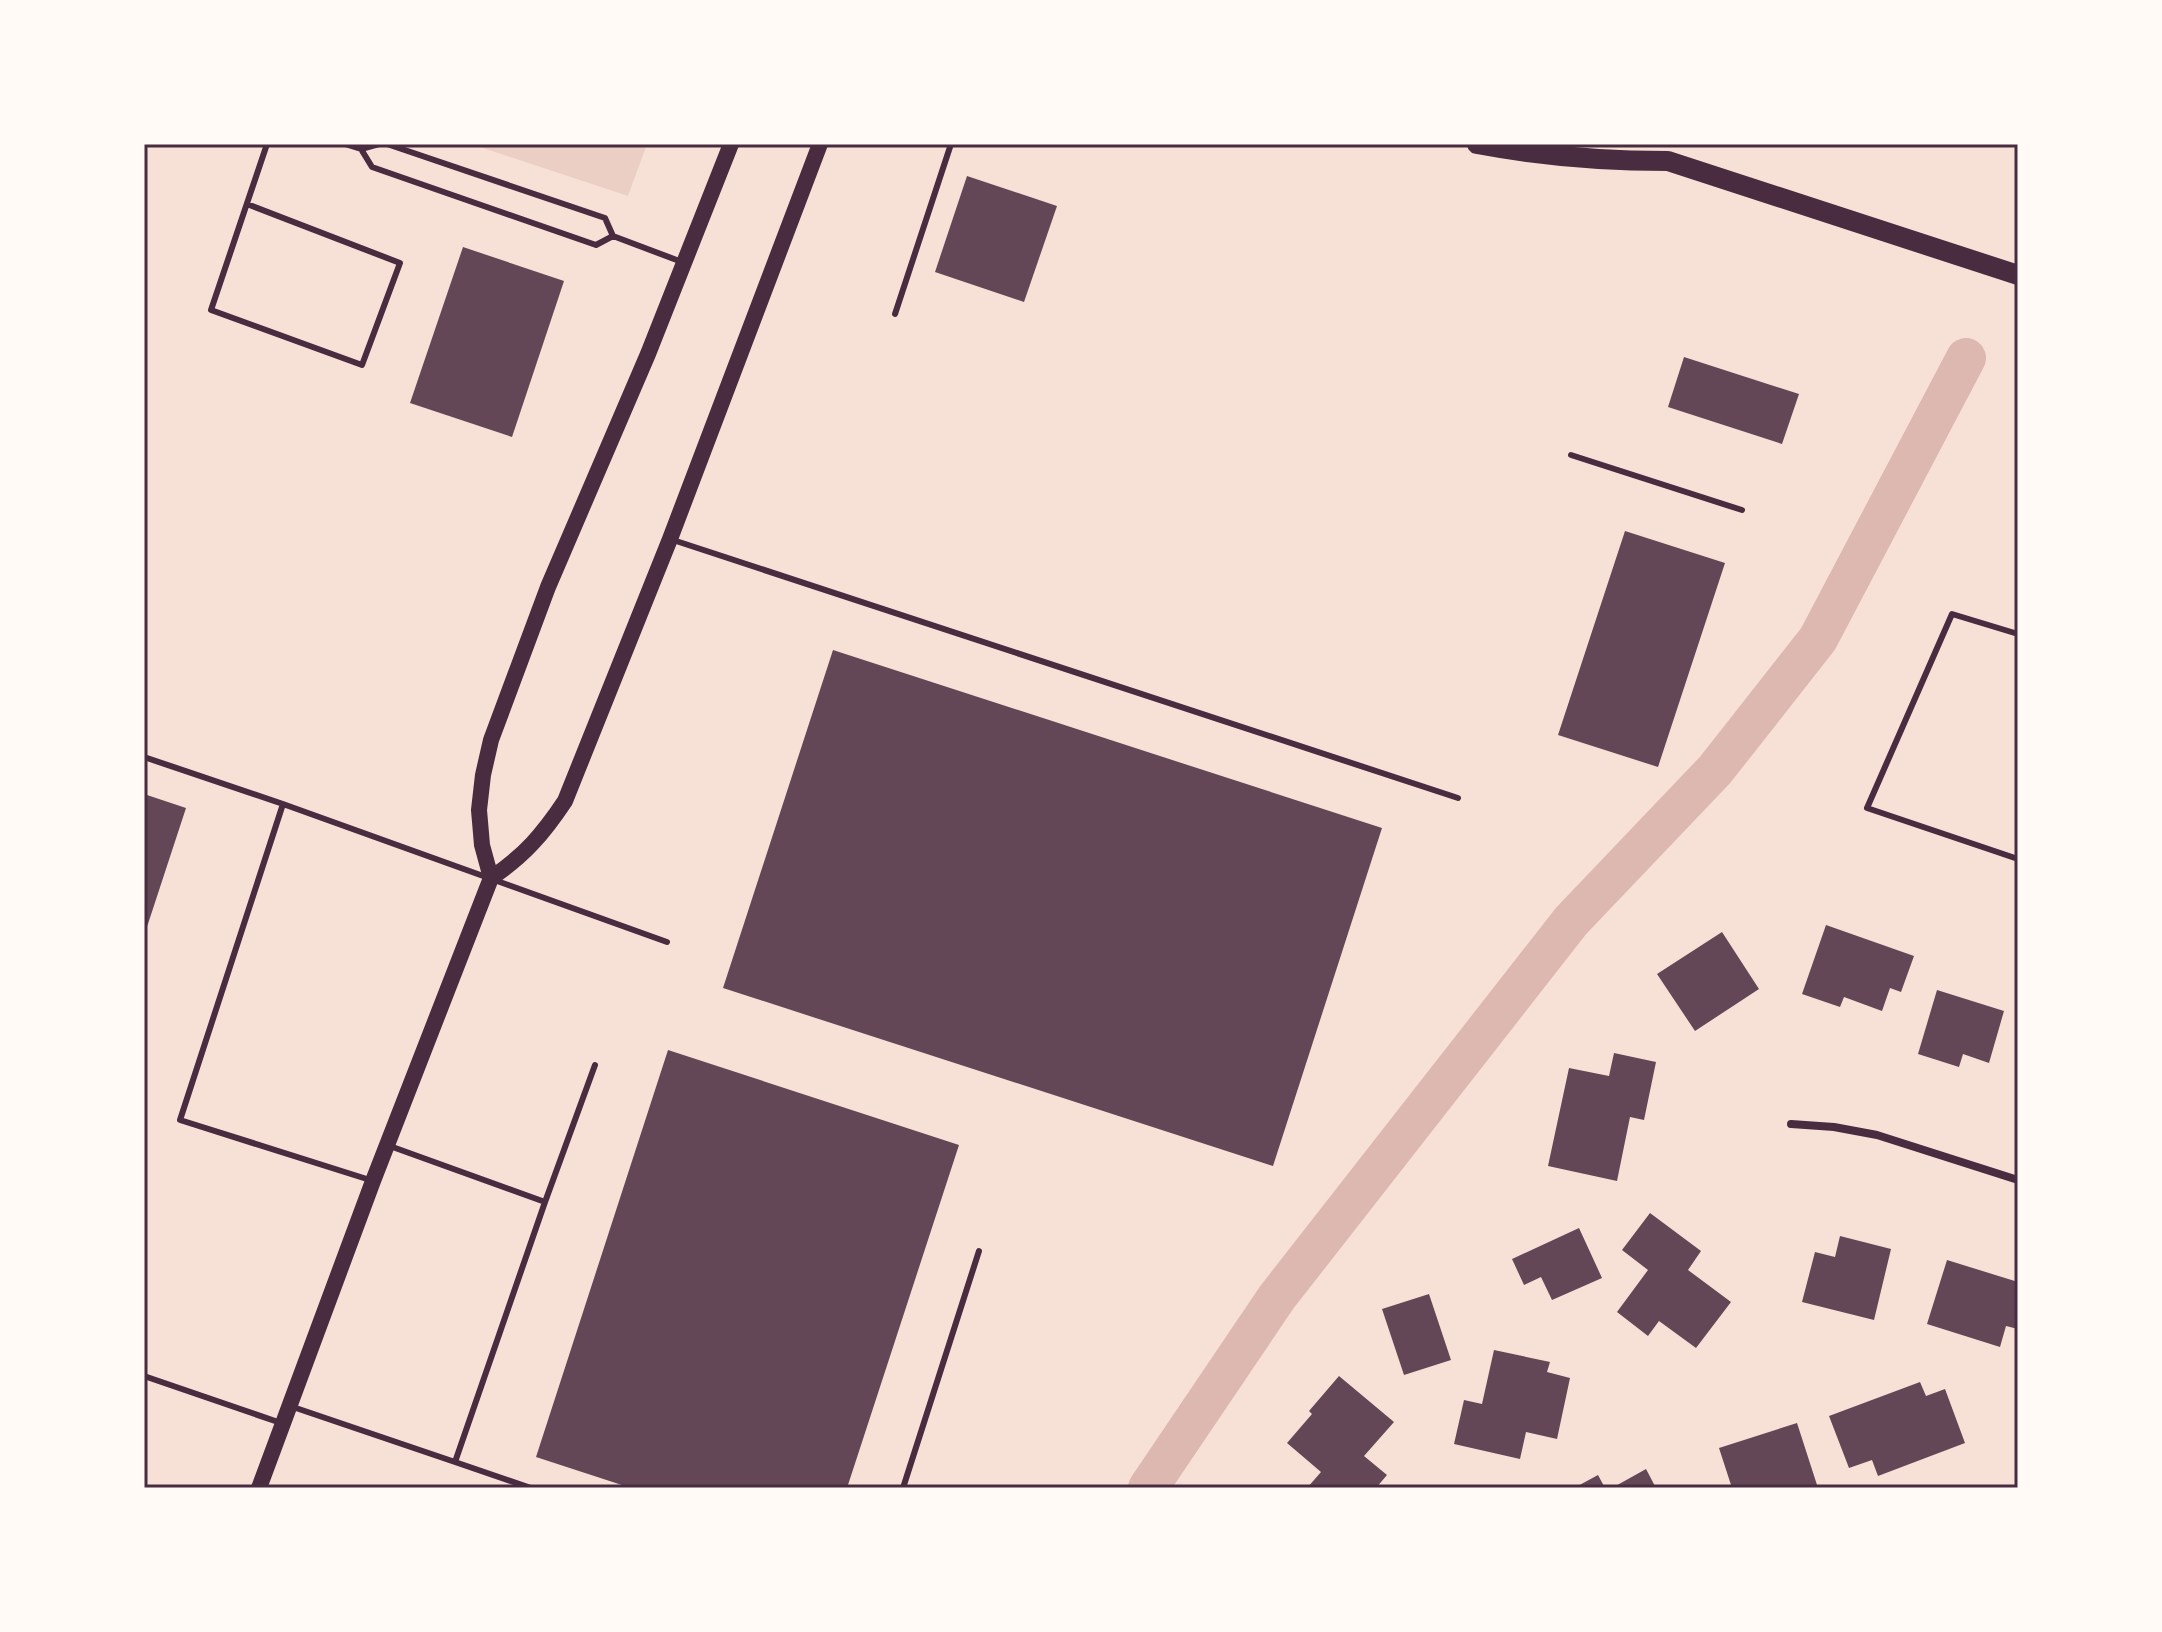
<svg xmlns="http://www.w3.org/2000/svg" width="2162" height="1632" font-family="'Work Sans',sans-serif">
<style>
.green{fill:#ebcfc5}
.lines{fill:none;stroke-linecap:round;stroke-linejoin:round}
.canal{stroke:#dcb8b0;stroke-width:40}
.building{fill:#644757}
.service{stroke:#4a2c40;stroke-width:6}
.minor{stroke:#4a2c40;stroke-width:8}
.secondary{stroke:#4a2c40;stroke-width:16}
.primary{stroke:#4a2c40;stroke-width:20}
.neatline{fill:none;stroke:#4a2c40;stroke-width:3}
</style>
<rect width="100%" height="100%" fill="#f7e1d7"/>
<path class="green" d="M 471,144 L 647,144 L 628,196 Z"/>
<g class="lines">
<path class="canal" d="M 1148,1488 L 1277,1297 L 1571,921 L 1715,770 L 1818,639 L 1966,358"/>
</g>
<path class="building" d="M 967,176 L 1057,206 L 1024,302 L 935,272 Z
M 463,247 L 564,281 L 512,437 L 410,403 Z
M 1684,357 L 1799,394 L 1782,444 L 1668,407 Z
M 1625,531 L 1725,563 L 1658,767 L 1558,735 Z
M 833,650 L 1382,828 L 1273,1166 L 723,988 Z
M 144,794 L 186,808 L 145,933 L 144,933 Z
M 1826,925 L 1914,956 L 1901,992 L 1890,988 L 1882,1011 L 1844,997 L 1840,1007 L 1802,994 Z
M 1722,932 L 1759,989 L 1695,1031 L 1657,974 Z
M 1937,990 L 2004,1011 L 1989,1063 L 1963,1054 L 1959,1067 L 1918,1054 Z
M 668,1050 L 959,1145 L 847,1488 L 631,1488 L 536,1457 Z
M 1614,1053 L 1656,1062 L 1644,1120 L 1630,1117 L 1617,1181 L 1548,1166 L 1569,1068 L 1609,1076 Z
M 1650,1213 L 1701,1251 L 1688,1270 L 1731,1302 L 1696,1348 L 1659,1321 L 1648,1336 L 1617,1312 L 1648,1270 L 1622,1250 Z
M 1579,1228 L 1602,1278 L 1552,1300 L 1541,1277 L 1524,1285 L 1512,1259 Z
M 1840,1236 L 1891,1249 L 1874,1320 L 1802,1302 L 1815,1252 L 1835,1257 Z
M 1947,1260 L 2018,1282 L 2018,1329 L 2006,1326 L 2000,1347 L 1927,1324 Z
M 1429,1294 L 1451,1360 L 1404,1375 L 1382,1309 Z
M 1494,1350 L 1550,1362 L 1547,1372 L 1570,1378 L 1557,1439 L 1526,1432 L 1520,1459 L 1454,1444 L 1464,1400 L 1482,1404 Z
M 1339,1376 L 1394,1422 L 1364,1456 L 1387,1475 L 1376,1488 L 1307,1488 L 1321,1472 L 1287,1443 L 1312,1414 L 1309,1411 Z
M 1920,1382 L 1926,1396 L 1945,1389 L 1965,1443 L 1878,1476 L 1872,1460 L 1849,1468 L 1829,1416 Z
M 1797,1423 L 1818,1488 L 1732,1488 L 1719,1448 Z
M 1646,1469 L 1656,1488 L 1612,1488 Z
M 1598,1475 L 1605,1488 L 1574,1488 Z"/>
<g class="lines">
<path class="service" d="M 345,144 L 361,149
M 379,144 L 361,149 L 372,167 L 596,245 L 613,236 L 682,262
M 387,144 L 605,218 L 613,236
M 247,204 L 400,263 L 362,365 L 211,310 L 267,144
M 895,314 L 951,144
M 1571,455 L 1742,510
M 670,539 L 1458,798
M 2018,634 L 1952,614 L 1867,808 L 2018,859
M 144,757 L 283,804 L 667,942
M 283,804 L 180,1120 L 370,1180
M 387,1145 L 545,1202
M 144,1376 L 281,1423
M 290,1406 L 455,1462 L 545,1202 L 595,1065
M 455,1462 L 531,1488
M 903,1488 L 979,1251"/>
<path class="minor" d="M 1791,1124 L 1834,1127 L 1877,1135 L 2018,1180"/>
<path class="secondary" d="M 491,878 L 482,845 L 479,810 L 483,775 L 491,740 L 548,587 L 648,354 L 731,144
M 259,1488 L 373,1181 L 491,878 C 524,856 543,834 565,801 L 670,539 L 820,144"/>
<path class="primary" d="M 1477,144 C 1541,156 1603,161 1668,161 L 2018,275"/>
</g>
<rect width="2162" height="1632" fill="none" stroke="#fffaf5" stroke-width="292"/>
<rect x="146" y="146" width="1870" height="1340" class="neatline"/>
</svg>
